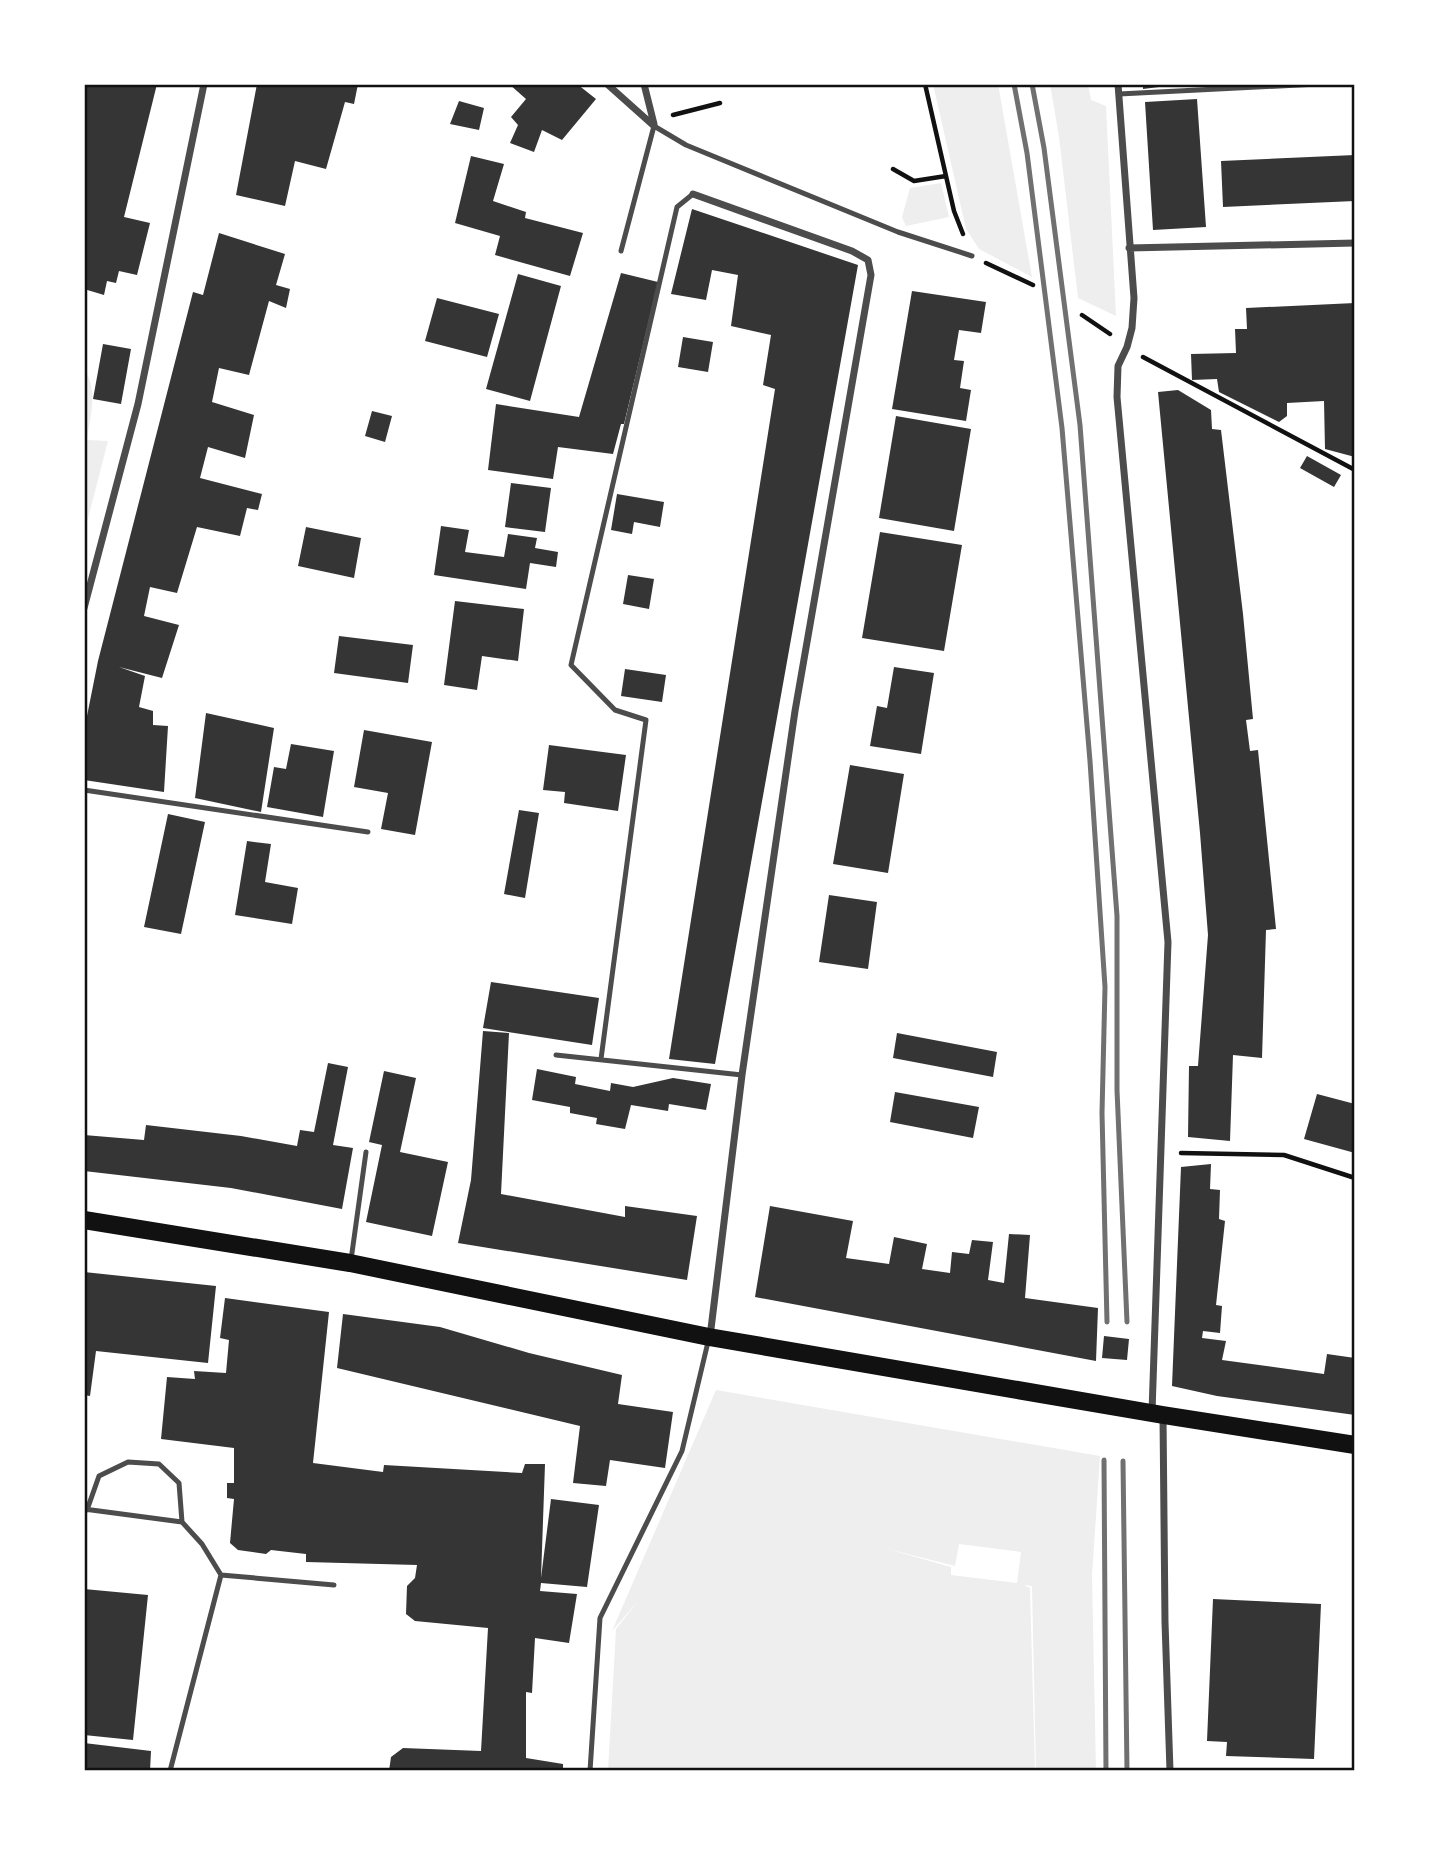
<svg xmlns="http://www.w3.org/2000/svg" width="1439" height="1855" font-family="'Alegreya Sans',sans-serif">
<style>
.green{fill:#eee;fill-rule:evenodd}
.building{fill:#353535}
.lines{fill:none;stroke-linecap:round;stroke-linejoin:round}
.path{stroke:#111;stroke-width:4.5}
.service{stroke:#4c4c4c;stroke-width:5}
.minor{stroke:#4c4c4c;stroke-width:7}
.primary{stroke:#111;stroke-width:18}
.rail{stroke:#707070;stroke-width:5}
.neatline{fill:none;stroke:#111;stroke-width:2.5}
</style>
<rect width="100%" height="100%" fill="#fff"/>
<path class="green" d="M 933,84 L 998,84 L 1032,277 L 979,249 L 966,229 Z
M 1050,84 L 1088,84 L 1091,100 L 1106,106 L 1116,316 L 1078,298 L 1059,137 Z
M 941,183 L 949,217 L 906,226 L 902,217 L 910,188 Z
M 84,369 C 99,391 90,415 87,440 L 108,441 L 84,534 Z
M 716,1390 L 1100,1456 L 1092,1575 L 1096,1771 L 1036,1771 L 1032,1586 L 1024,1585 L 1030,1588 L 1035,1771 L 608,1771 L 616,1629 L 638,1601 L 612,1631 ZM 959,1544 L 1021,1552 L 1017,1583 L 951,1575 L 951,1567 L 884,1548 L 955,1566 Z"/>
<path class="building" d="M 87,84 L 157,84 L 124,217 L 150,223 L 137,275 L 119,271 L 116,283 L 107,281 L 104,295 L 84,289 L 84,97 Z
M 257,84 L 358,84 L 354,104 L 345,102 L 326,169 L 295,161 L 285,206 L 236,195 Z
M 509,84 L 577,84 L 596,99 L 562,140 L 542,130 L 534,152 L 510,143 L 518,125 L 511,117 L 526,99 Z
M 1143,84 L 1167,84 L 1167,86 L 1143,89 Z
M 1197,99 L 1206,227 L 1153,230 L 1145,102 Z
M 459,101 L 484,108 L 479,130 L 450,124 Z
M 1355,155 L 1355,201 L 1223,207 L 1221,161 Z
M 471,156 L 504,164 L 493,201 L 526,212 L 525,218 L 583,233 L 570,276 L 495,255 L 500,236 L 455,223 Z
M 692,209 L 858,265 L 715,1064 L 669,1059 L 775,389 L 763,385 L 771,335 L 731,326 L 738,275 L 712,270 L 706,300 L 671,294 Z
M 219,233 L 285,254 L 276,285 L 290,289 L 286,308 L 269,301 L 249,375 L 219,368 L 212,402 L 254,415 L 245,458 L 208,447 L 200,478 L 262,494 L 258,510 L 247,508 L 240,536 L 197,527 L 177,593 L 150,587 L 144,616 L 179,625 L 162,678 L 119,667 L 145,676 L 139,707 L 153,711 L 153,725 L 168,726 L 164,792 L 84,780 L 84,731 L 98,661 L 193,292 L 203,295 Z
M 621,273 L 658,282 L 624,424 L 621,424 L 613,454 L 558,447 L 553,479 L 488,470 L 496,404 L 579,417 Z
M 518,274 L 561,286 L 530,401 L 486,389 Z
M 912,291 L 986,302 L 981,333 L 959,330 L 954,360 L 964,361 L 960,388 L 971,390 L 966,421 L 892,409 Z
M 437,298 L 499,314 L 487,357 L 425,341 Z
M 1355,303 L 1355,457 L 1325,449 L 1324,401 L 1287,403 L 1287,416 L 1279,422 L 1219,392 L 1217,379 L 1192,380 L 1191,354 L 1236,353 L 1235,329 L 1247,329 L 1246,308 Z
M 683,337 L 713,342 L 708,372 L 678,367 Z
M 103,344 L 131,349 L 121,404 L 93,399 Z
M 1178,390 L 1211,410 L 1212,429 L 1221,430 L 1243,614 L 1253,719 L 1246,720 L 1250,751 L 1258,750 L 1276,929 L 1266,930 L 1262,1058 L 1233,1055 L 1230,1141 L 1188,1137 L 1189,1066 L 1198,1066 L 1208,935 L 1200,833 L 1158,392 Z
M 372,411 L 392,416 L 385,442 L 365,436 Z
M 896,416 L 971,429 L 954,531 L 879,518 Z
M 1307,456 L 1341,475 L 1334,487 L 1300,468 Z
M 511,483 L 551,488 L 545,532 L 505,527 Z
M 617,494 L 664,502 L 660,527 L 634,522 L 632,534 L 611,530 Z
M 441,526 L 469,530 L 465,552 L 504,557 L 508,534 L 537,538 L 535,548 L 558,552 L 556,567 L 530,563 L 526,589 L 434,575 Z
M 306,527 L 361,538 L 354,578 L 298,566 Z
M 880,532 L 962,545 L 944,651 L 862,638 Z
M 628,575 L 654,579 L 649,609 L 623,604 Z
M 455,601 L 524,609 L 518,661 L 482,656 L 477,690 L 444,685 Z
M 339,636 L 413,645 L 408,683 L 334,673 Z
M 894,667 L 934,673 L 921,754 L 870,746 L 877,706 L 887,708 Z
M 625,669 L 666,675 L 662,702 L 621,696 Z
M 206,713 L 274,728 L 261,812 L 195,798 Z
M 364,730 L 432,742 L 415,835 L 381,829 L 388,793 L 354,787 Z
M 291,744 L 334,751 L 323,817 L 267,807 L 274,767 L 286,769 Z
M 549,745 L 626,755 L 618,811 L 564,803 L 565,792 L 543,790 Z
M 850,765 L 904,774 L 888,873 L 833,864 Z
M 519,810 L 539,813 L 525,898 L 504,894 Z
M 168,814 L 205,822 L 181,934 L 144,927 Z
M 247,841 L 271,844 L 265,882 L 298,888 L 292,924 L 235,915 Z
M 829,895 L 877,902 L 868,969 L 819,962 Z
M 491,982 L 599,998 L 592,1045 L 483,1028 Z
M 483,1031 L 509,1033 L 501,1194 L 625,1217 L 625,1206 L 697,1216 L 687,1280 L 458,1243 L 471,1180 Z
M 897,1033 L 997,1052 L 993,1077 L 893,1058 Z
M 328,1063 L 348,1067 L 333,1145 L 353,1148 L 342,1209 L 231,1188 L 84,1171 L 84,1135 L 144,1140 L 146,1125 L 241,1136 L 297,1146 L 300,1130 L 314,1132 Z
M 537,1069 L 576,1077 L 575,1084 L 610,1091 L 611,1083 L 633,1087 L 673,1078 L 711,1084 L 706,1110 L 669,1104 L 668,1111 L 631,1105 L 625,1129 L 596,1124 L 597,1118 L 570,1113 L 570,1107 L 532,1100 Z
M 384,1071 L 416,1078 L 400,1152 L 448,1162 L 432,1236 L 366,1222 L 382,1145 L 369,1142 Z
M 895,1092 L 979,1107 L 973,1138 L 890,1122 Z
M 1317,1094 L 1355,1104 L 1355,1153 L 1304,1139 Z
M 1211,1164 L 1210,1189 L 1220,1190 L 1219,1219 L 1225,1221 L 1216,1305 L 1222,1306 L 1220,1333 L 1203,1331 L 1202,1338 L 1226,1341 L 1222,1360 L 1324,1374 L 1327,1354 L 1355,1358 L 1355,1415 L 1217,1396 L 1172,1386 L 1181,1167 Z
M 770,1206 L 853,1221 L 846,1258 L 889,1264 L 894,1237 L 927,1244 L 922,1269 L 950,1273 L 952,1252 L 969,1254 L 972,1240 L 993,1242 L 988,1280 L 1004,1283 L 1009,1234 L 1030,1235 L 1025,1298 L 1098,1308 L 1096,1361 L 755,1297 Z
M 84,1272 L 216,1286 L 208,1363 L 96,1351 L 90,1396 L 84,1395 Z
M 225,1298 L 329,1312 L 313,1463 L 383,1472 L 384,1465 L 522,1473 L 525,1464 L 545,1464 L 541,1578 L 551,1499 L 599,1505 L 587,1587 L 541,1583 L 540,1591 L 577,1594 L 569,1643 L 535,1638 L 532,1693 L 526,1692 L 526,1758 L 563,1764 L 563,1771 L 389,1771 L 391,1757 L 403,1748 L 481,1751 L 488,1628 L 415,1621 L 406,1614 L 407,1586 L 415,1578 L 417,1565 L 306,1562 L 306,1554 L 271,1550 L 266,1554 L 238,1550 L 230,1543 L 234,1499 L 227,1498 L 227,1483 L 234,1483 L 234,1448 L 161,1439 L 167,1377 L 195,1379 L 194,1371 L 226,1373 L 229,1340 L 220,1338 Z
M 343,1314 L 440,1327 L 529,1353 L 622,1375 L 618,1404 L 673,1412 L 665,1468 L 610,1460 L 606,1486 L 573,1483 L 580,1426 L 337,1368 Z
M 1104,1336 L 1129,1339 L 1127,1360 L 1102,1358 Z
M 84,1589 L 148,1595 L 133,1740 L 84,1735 Z
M 1213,1599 L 1321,1604 L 1314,1759 L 1226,1756 L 1227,1742 L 1207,1741 Z
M 84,1743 L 151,1751 L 150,1771 L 84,1771 Z"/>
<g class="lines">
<path class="path" d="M 925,84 L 954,211 L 963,234
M 673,115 L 720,103
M 893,169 L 914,181 L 946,176
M 986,263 L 1033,285
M 1082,315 L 1110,334
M 1143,357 L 1355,470
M 1181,1153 L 1284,1155 L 1355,1178"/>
<path class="service" d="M 1119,94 L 1318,84
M 621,251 L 654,126 L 686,145 L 898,232 L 972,256
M 84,790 L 368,832
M 556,1055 L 742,1075
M 601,1059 L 646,720 L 615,710 L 571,665 L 677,207 L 693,194
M 351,1260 L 366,1152
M 84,1509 L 182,1522 L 202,1544 L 221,1575
M 87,1510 L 99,1476 L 128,1462 L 159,1464 L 179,1483 L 182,1522
M 170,1771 L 221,1575 L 334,1585
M 590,1771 L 600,1618 L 682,1451 L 708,1342"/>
<path class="minor" d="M 607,84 L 654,126
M 644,84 L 654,124
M 1118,84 L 1134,298 L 1132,328 L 1127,347 L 1118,366 L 1117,397 L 1168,942 L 1152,1412
M 693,194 L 852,251 L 868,260 L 871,275 L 795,711 L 742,1075 L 710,1337
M 1129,248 L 1355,243
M 84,608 L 138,404 L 204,84
M 1163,1416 L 1165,1622 L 1170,1771"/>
<path class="primary" d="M 84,1220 L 350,1263 L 709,1337 L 1163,1415 L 1355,1445"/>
<path class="rail" d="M 1014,84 L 1027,153 L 1062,428 L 1090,761 L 1105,987 L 1102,1113 L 1107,1322
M 1032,84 L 1044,148 L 1080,425 L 1117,916 L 1117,1090 L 1127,1322
M 1104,1460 L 1106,1771
M 1123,1461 L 1127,1771"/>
</g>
<rect width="1439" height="1855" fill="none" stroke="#ffffff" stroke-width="172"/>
<rect x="86" y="86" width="1267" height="1683" class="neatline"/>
</svg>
